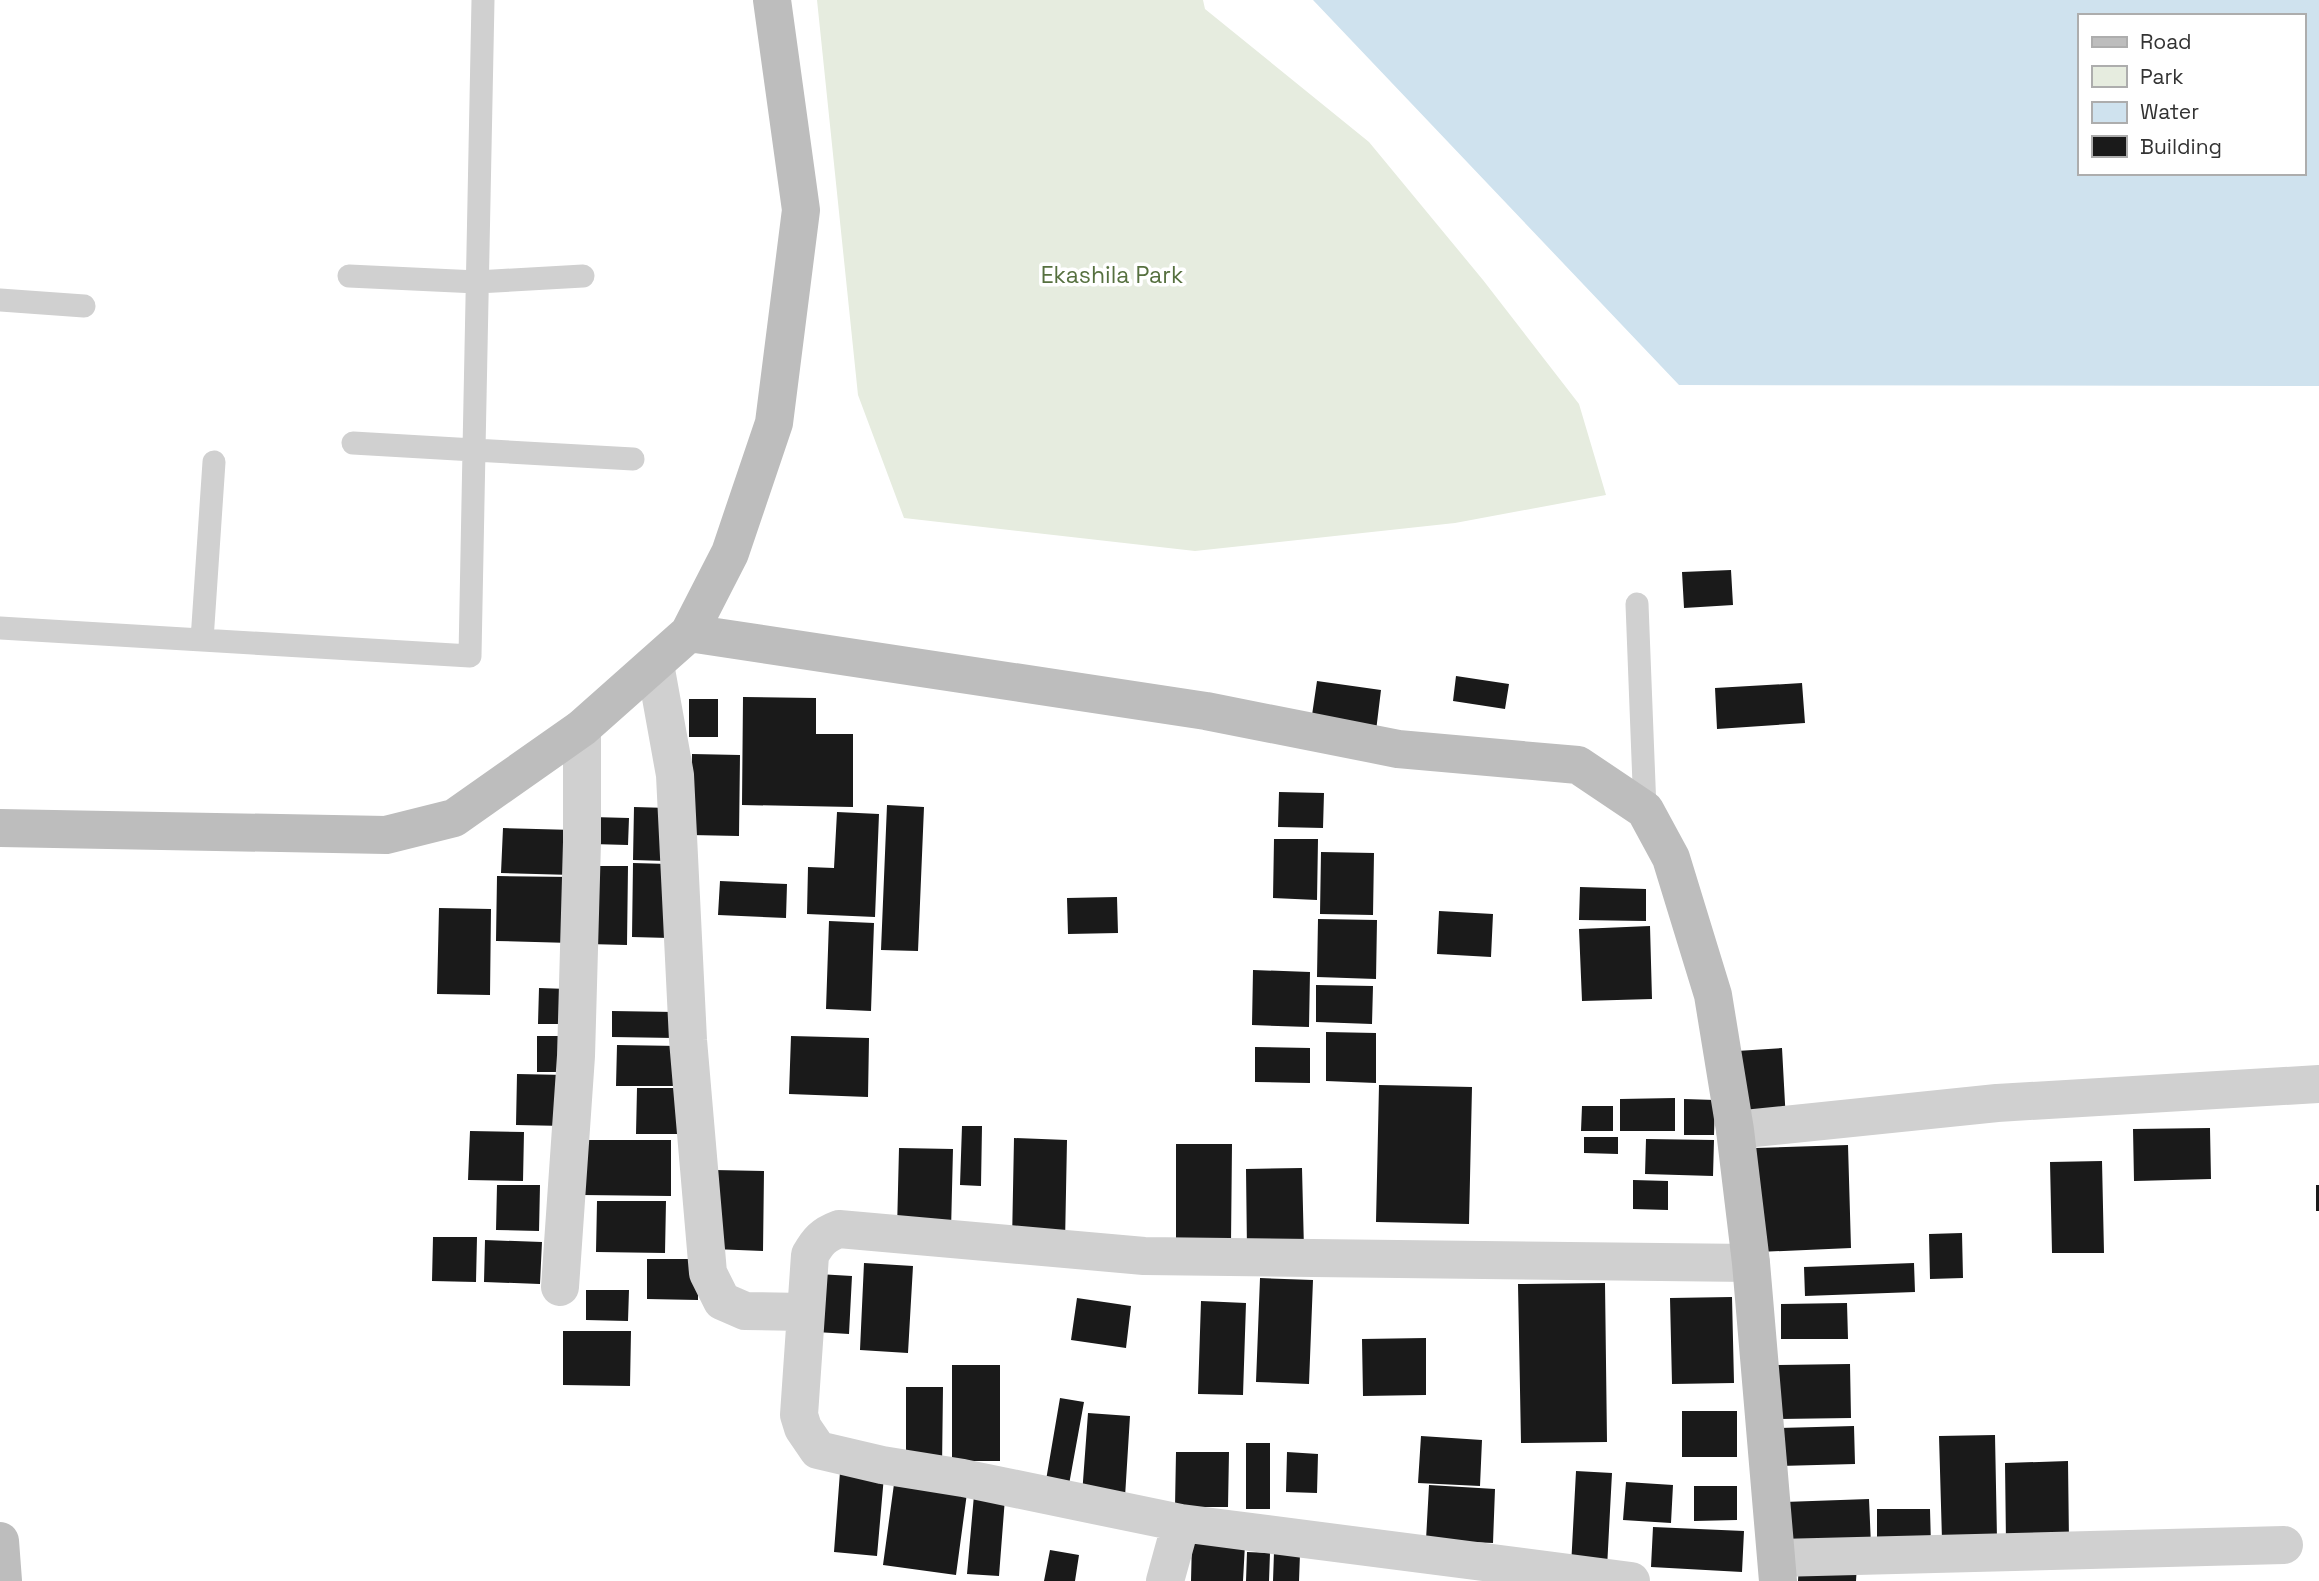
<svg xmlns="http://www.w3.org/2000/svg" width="2319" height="1581" font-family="'Space Grotesk',sans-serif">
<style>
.green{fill:#e6ecdf}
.water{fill:#cfe2ee;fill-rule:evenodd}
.building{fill:#1a1a1a}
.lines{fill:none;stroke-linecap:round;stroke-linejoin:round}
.lane{stroke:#d0d0d0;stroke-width:23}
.street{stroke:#d0d0d0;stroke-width:38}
.secondary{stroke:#bdbdbd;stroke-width:38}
.labels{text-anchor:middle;stroke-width:7;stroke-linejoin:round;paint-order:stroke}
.park-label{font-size:23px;fill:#56703f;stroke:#fff}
</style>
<rect width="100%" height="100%" fill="#fff"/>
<path class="green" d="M 817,0 L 1203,0 L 1205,9 L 1369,142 L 1483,280 L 1579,404 L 1606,495 L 1455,523 L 1195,551 L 904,518 L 858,395 Z"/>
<path class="water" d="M 1313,0 L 2319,0 L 2319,386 L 1679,385 ZM 2079,16 L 2303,16 L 2303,173 L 2079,173 Z"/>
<path class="building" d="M 1731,570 L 1733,605 L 1684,608 L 1682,572 Z
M 1456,676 L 1509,684 L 1505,709 L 1453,701 Z
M 1317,681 L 1381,690 L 1376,731 L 1311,722 Z
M 1802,683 L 1805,723 L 1717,729 L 1715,688 Z
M 743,697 L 816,698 L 816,734 L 853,734 L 853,807 L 742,805 Z
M 689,699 L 718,699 L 718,737 L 689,737 Z
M 692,754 L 740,755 L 739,836 L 691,835 Z
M 1279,792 L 1324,793 L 1323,828 L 1278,827 Z
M 887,805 L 924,807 L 918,951 L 881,950 Z
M 634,807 L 668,808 L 667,861 L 633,860 Z
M 837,812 L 879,814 L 875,917 L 807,914 L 808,867 L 834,868 Z
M 592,817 L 629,818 L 628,845 L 592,844 Z
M 503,828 L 574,830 L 573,875 L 501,873 Z
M 1274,839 L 1318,839 L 1317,900 L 1273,898 Z
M 1321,852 L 1374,853 L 1373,915 L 1320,914 Z
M 633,863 L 669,864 L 669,938 L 632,937 Z
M 589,866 L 628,866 L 627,945 L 588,944 Z
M 497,876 L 572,877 L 571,943 L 496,941 Z
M 720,881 L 787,884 L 786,918 L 718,915 Z
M 1580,887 L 1646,889 L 1646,921 L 1579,920 Z
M 1117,897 L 1118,933 L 1068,934 L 1067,898 Z
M 439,908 L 491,909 L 490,995 L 437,994 Z
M 1439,911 L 1493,914 L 1491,957 L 1437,954 Z
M 1318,919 L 1377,920 L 1376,979 L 1317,977 Z
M 829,921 L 874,923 L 871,1011 L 826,1009 Z
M 1650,926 L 1652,999 L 1582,1001 L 1579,929 Z
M 1253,970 L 1310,972 L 1309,1027 L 1252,1025 Z
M 1316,985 L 1373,986 L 1372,1024 L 1316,1022 Z
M 539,988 L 568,989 L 568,1024 L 538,1024 Z
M 612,1011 L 675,1012 L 674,1038 L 612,1037 Z
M 1326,1032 L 1376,1033 L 1376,1083 L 1326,1081 Z
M 537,1036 L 559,1036 L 560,1072 L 537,1072 Z
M 791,1036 L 869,1038 L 868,1097 L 789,1094 Z
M 617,1045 L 679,1046 L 678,1086 L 616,1086 Z
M 1255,1047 L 1310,1048 L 1310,1083 L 1255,1082 Z
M 1782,1048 L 1786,1122 L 1742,1125 L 1737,1051 Z
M 517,1074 L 566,1075 L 565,1126 L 516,1125 Z
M 1379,1085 L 1472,1087 L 1469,1224 L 1376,1222 Z
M 637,1088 L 680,1088 L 680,1134 L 636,1134 Z
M 1675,1098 L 1675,1131 L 1620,1131 L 1620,1099 Z
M 1684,1099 L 1715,1100 L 1714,1135 L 1684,1135 Z
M 1582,1106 L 1613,1106 L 1613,1131 L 1581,1131 Z
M 962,1126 L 982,1126 L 981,1186 L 960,1185 Z
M 2210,1128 L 2211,1179 L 2134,1181 L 2133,1129 Z
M 470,1131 L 524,1132 L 523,1181 L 468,1180 Z
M 1584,1137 L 1618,1137 L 1618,1154 L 1584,1153 Z
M 1014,1138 L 1067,1140 L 1065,1243 L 1012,1242 Z
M 1646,1139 L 1714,1140 L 1713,1176 L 1645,1174 Z
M 582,1140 L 671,1140 L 671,1196 L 582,1195 Z
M 1176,1144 L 1232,1144 L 1231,1243 L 1176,1242 Z
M 1848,1145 L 1851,1248 L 1758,1252 L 1755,1148 Z
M 899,1148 L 953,1149 L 951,1231 L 897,1230 Z
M 2102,1161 L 2104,1253 L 2052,1253 L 2050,1162 Z
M 1302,1168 L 1304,1250 L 1247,1251 L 1246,1169 Z
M 714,1170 L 764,1171 L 763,1251 L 713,1249 Z
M 1633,1180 L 1668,1181 L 1668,1210 L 1633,1209 Z
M 497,1185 L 540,1185 L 539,1231 L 496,1230 Z
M 2316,1185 L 2319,1185 L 2319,1211 L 2316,1211 Z
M 597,1201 L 666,1201 L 665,1253 L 596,1252 Z
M 1962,1233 L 1963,1278 L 1930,1279 L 1929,1234 Z
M 433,1237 L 477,1237 L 476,1282 L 432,1281 Z
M 485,1240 L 542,1242 L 540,1284 L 484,1282 Z
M 647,1259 L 698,1259 L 698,1300 L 647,1299 Z
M 864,1263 L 913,1266 L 908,1353 L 860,1350 Z
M 1914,1263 L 1915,1292 L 1805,1296 L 1804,1267 Z
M 818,1274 L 852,1276 L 849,1334 L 816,1332 Z
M 1260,1278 L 1313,1280 L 1309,1384 L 1256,1382 Z
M 1605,1283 L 1607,1442 L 1521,1443 L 1518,1284 Z
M 586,1290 L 629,1290 L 628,1321 L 586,1320 Z
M 1732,1297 L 1734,1383 L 1672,1384 L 1670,1298 Z
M 1077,1298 L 1131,1306 L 1126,1348 L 1071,1340 Z
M 1201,1301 L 1246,1303 L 1243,1395 L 1198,1394 Z
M 1847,1303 L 1848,1339 L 1781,1339 L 1781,1304 Z
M 563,1331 L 631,1331 L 630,1386 L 563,1385 Z
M 1426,1338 L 1426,1395 L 1363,1396 L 1362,1339 Z
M 1850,1364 L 1851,1418 L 1779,1419 L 1777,1365 Z
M 952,1365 L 1000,1365 L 1000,1461 L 952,1461 Z
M 906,1387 L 943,1387 L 942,1468 L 906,1468 Z
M 1060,1398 L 1084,1402 L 1068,1490 L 1045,1486 Z
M 1682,1411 L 1737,1411 L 1737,1457 L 1682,1457 Z
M 1088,1413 L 1130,1416 L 1125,1497 L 1082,1495 Z
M 1854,1426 L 1855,1464 L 1779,1466 L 1779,1428 Z
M 1995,1435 L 1997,1539 L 1942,1540 L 1939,1436 Z
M 1421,1436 L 1482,1440 L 1480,1486 L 1418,1483 Z
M 1246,1443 L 1270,1443 L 1270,1509 L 1246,1509 Z
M 1176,1452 L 1229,1452 L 1228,1507 L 1175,1507 Z
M 1287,1452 L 1318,1454 L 1317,1493 L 1286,1492 Z
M 2068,1461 L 2069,1542 L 2006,1543 L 2005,1463 Z
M 1576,1471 L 1612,1473 L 1607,1568 L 1571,1567 Z
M 840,1472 L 884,1476 L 877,1556 L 834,1552 Z
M 1626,1482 L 1673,1485 L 1671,1523 L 1623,1520 Z
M 894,1484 L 967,1493 L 956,1575 L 883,1565 Z
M 1429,1485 L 1495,1489 L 1493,1543 L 1426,1540 Z
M 1694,1486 L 1737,1486 L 1737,1520 L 1694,1521 Z
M 974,1495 L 1005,1498 L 999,1576 L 967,1574 Z
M 1869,1499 L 1871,1545 L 1785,1547 L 1784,1502 Z
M 1877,1509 L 1930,1509 L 1931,1545 L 1877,1546 Z
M 1653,1527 L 1744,1531 L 1742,1572 L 1651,1567 Z
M 1192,1541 L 1245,1544 L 1243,1581 L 1191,1581 Z
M 1050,1550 L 1079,1555 L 1075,1581 L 1044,1581 Z
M 1247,1552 L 1270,1553 L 1269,1581 L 1246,1581 Z
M 1274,1552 L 1300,1554 L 1299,1581 L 1273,1581 Z
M 1799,1563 L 1857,1565 L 1856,1581 L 1798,1581 Z"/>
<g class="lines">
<path class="lane" d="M 349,276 L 477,282 L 583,276
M 0,300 L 84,306
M 353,443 L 474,450 L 483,0
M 1637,604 L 1645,810
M 0,628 L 470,656 L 474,450 L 633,459
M 202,640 L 214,462"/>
<path class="street" d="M 655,664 L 675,775 L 688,1040 L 708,1273 L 722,1301 L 745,1311 L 805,1312
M 1735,1130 L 1997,1103 L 2319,1084
M 560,1287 L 576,1056 L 582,842 L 582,728
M 1777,1558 L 2284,1545
M 1165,1581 L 1181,1523
M 1631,1581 L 1181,1523 L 963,1478 L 882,1465 L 818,1450 L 803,1428 L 799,1415 L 810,1255 C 818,1241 823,1235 839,1229 L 1144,1256 L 1751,1263"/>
<path class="secondary" d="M 689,633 L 1206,711 L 1398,749 L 1578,765 L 1645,810 L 1671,858 L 1713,995 L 1735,1130 L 1751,1263 L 1778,1581
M 0,828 L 386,835 L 454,818 L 582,728 L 689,633 L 730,553 L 774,423 L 801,210 L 772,0
M 0,1541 L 3,1581"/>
</g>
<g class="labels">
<g class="park-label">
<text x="1112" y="283">Ekashila Park</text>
</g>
</g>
<rect x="2078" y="14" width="228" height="161" fill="#ffffff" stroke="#adadad" stroke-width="2"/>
<rect x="2092" y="37" width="35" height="10" fill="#bdbdbd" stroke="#adadad" stroke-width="2"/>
<text x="2140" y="49" font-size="21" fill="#333333">Road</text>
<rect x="2092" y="66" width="35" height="21" fill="#e6ecdf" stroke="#adadad" stroke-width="2"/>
<text x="2140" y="84" font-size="21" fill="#333333">Park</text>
<rect x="2092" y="102" width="35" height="21" fill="#cfe2ee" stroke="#adadad" stroke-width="2"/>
<text x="2140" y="119" font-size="21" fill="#333333">Water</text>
<rect x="2092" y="136" width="35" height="21" fill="#1a1a1a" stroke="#adadad" stroke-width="2"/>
<text x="2140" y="154" font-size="21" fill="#333333">Building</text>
</svg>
